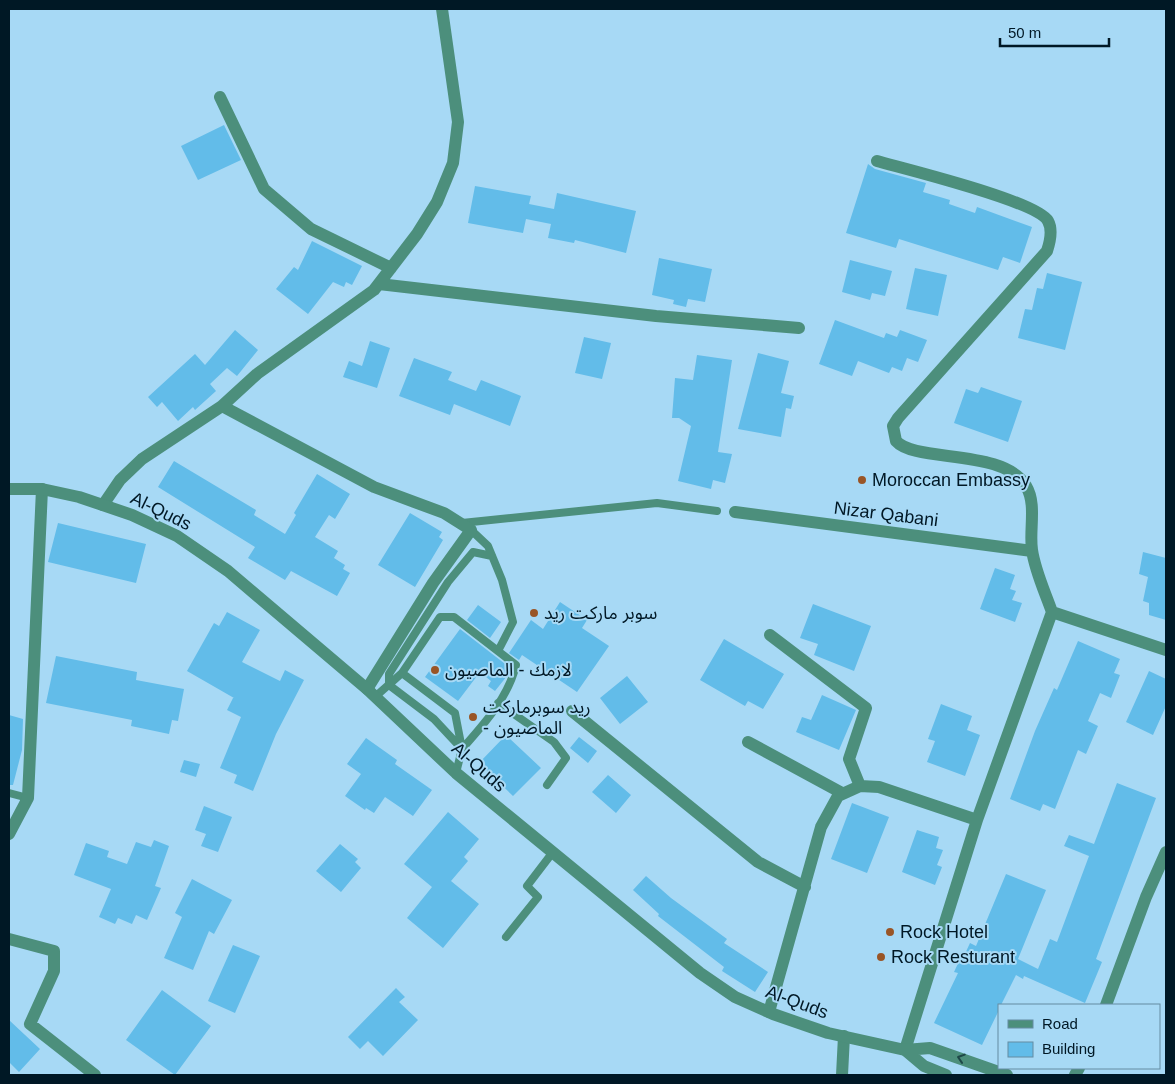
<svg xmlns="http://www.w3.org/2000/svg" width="1175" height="1084" font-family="Arial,'Noto Sans Arabic',sans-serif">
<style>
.building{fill:#62bce9}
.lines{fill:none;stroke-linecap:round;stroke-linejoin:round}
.service{stroke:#4c8f7c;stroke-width:8}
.minor{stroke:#4c8f7c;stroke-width:12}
.tertiary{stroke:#4c8f7c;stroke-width:12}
.oneway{stroke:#1e4848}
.poi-dot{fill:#995526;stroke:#a7d9f5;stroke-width:2}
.labels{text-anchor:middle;stroke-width:4;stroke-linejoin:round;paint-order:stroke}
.poi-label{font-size:18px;fill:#001825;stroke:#a7d9f5;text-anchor:start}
.street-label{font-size:18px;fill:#001825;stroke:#a7d9f5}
</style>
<rect width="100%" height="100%" fill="#a7d9f5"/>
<path class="building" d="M 224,125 L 241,160 L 198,180 L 181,146 Z
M 868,164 L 875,169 L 926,183 L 923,192 L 950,200 L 949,204 L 975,213 L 977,207 L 1032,227 L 1020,263 L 1003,257 L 998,270 L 899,239 L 896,248 L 846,233 Z
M 475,186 L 531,196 L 529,204 L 554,209 L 557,193 L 636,211 L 626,253 L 575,240 L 574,243 L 548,238 L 551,224 L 526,219 L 523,233 L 468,223 Z
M 312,241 L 362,266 L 352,285 L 346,282 L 344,287 L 333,282 L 308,314 L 276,289 L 294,267 L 298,270 Z
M 659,258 L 712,269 L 705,302 L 688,299 L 686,307 L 673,304 L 674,300 L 652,295 Z
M 850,260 L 892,271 L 885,296 L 872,293 L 870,300 L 842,292 Z
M 915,268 L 947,275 L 938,316 L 906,309 Z
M 1047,273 L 1082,282 L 1065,350 L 1018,338 L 1025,309 L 1032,310 L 1037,288 L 1043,289 Z
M 835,320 L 884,338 L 886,333 L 897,337 L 900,330 L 927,340 L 918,362 L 907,358 L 902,371 L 892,367 L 889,373 L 858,361 L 852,376 L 819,364 Z
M 235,330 L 258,350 L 237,376 L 227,368 L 210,384 L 216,391 L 195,410 L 193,407 L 178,421 L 162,402 L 157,407 L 148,397 L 195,354 L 205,365 Z
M 584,337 L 611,343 L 602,379 L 575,373 Z
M 370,341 L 390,348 L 377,388 L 343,377 L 349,361 L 362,366 Z
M 758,353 L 789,361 L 781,393 L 794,396 L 791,409 L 786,408 L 781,437 L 738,429 Z
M 697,355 L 732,360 L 718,452 L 732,454 L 725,483 L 713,480 L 711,489 L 678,481 L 691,426 L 679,418 L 672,418 L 675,378 L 693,380 Z
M 414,358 L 452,372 L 448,380 L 476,391 L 481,380 L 521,396 L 510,426 L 454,404 L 450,415 L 399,396 Z
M 981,387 L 1022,401 L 1008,442 L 954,423 L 966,389 L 978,393 Z
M 174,461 L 256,510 L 254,515 L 285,534 L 296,515 L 294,513 L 317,474 L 350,494 L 335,519 L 329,515 L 315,537 L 338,551 L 334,558 L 345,565 L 343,569 L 350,573 L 337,596 L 291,571 L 285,580 L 248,558 L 255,547 L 158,487 Z
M 410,513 L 442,532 L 439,537 L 443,540 L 415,587 L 378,565 Z
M 58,523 L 146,544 L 136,583 L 48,562 Z
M 1143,552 L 1166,558 L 1166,620 L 1149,615 L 1149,603 L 1143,601 L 1148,577 L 1139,574 Z
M 995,568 L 1015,575 L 1010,589 L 1016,591 L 1012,600 L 1022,603 L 1015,622 L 980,609 Z
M 560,602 L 587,620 L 582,628 L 609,646 L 577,692 L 522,655 L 519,660 L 509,653 L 531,620 L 543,629 Z
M 813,604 L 871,626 L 854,671 L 814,655 L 818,644 L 800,638 Z
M 478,605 L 501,622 L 490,638 L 467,620 Z
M 227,612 L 260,630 L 242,662 L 280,681 L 285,670 L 304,680 L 276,734 L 253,791 L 234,783 L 237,775 L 220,768 L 241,717 L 227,710 L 233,698 L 234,698 L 187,671 L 214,623 L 219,626 Z
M 460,629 L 509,667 L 507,676 L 495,691 L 488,686 L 491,681 L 480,672 L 458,701 L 425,677 Z
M 724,639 L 784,674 L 763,709 L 748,701 L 745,706 L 700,680 Z
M 1078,641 L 1120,659 L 1114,673 L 1120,675 L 1111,698 L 1100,693 L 1088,721 L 1098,726 L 1086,754 L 1078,750 L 1055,809 L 1043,804 L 1040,811 L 1010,799 L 1035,731 L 1054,688 L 1057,690 Z
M 56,656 L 137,672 L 136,680 L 184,689 L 178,721 L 172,720 L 169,734 L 131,726 L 132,720 L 46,703 Z
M 1149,671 L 1166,679 L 1166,706 L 1153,735 L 1126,722 Z
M 627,676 L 648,702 L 620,724 L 600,698 Z
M 822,695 L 856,710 L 839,750 L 796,732 L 802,717 L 811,720 Z
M 941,704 L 972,716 L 967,730 L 980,735 L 965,776 L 927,762 L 935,741 L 928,739 Z
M 9,715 L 23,719 L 22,750 L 13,785 L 9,785 Z
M 506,735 L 541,768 L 513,796 L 479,763 Z
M 579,737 L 597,751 L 588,763 L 570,748 Z
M 366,738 L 397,760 L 395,764 L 432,790 L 413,816 L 385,797 L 374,813 L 366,808 L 365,810 L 345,796 L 361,774 L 347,764 Z
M 184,760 L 200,764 L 196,777 L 180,772 Z
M 608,775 L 631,795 L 616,813 L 592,792 Z
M 1117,783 L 1156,798 L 1096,959 L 1102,962 L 1085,1003 L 1024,976 L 1023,979 L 1016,975 L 1001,1005 L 999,1005 L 999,1010 L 982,1045 L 934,1023 L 958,973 L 954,972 L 962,955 L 964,956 L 970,943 L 976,946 L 1006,874 L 1046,890 L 1018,959 L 1038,969 L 1050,939 L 1057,942 L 1089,856 L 1064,846 L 1069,835 L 1094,844 Z
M 852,803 L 889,817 L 867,873 L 831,859 Z
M 204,806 L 232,817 L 218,852 L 201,846 L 206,834 L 195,830 Z
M 448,812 L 479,839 L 464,857 L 468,861 L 451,881 L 479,904 L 443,948 L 407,918 L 432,887 L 404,864 Z
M 917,830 L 939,837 L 936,848 L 943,850 L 937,865 L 942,867 L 935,885 L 902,872 Z
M 154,840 L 169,846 L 155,886 L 161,888 L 147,920 L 136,915 L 132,924 L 118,918 L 115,924 L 99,917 L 111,889 L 74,875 L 86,843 L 109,851 L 107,857 L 127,864 L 136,842 L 151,847 Z
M 340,844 L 358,859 L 355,862 L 361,868 L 341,892 L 316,871 Z
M 646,876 L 671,898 L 727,939 L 724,943 L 768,972 L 755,992 L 722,971 L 724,967 L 658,916 L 659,914 L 633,890 Z
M 192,879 L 232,900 L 214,934 L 209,931 L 193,970 L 164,958 L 182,917 L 175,913 Z
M 233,945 L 260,956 L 235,1013 L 208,1001 Z
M 396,988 L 405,997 L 399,1002 L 418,1020 L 383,1056 L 368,1041 L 360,1049 L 348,1037 Z
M 162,990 L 211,1026 L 175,1075 L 126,1040 Z
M 9,1020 L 40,1049 L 19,1072 L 9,1062 Z"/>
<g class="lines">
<path class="service" d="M 462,523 L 657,503 L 717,511
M 471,530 L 488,546 L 502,580 L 513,622 L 498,651
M 402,673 L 455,713 L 462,749 L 456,773
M 376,696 L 402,673 L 440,617 L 454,617 L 516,665 C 508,698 484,724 462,749 L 434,719 L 389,685 L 389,674 L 448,582 L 473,552 L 492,556
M 498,703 L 554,742 L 566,758 L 547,785
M 9,793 L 28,798
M 506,937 L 538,897 L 527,886 L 553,852"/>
<path class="minor" d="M 220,97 L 264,189 L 311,229 L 391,268
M 877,161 C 905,169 1037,201 1048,221 C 1053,230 1050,242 1047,251 L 898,418 L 893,426 L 896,441 C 915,463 1004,448 1026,486 C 1037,504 1029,530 1032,550 C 1035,571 1045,592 1052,612 L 1166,650
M 379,284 L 656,316 L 799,328
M 222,406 L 374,487 L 444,513 L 471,530 L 433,583 L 367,689
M 103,505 L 120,480 L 142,459 L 222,406 L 257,374 L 374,290 L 417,234 L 437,202 L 453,163 L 458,122 L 442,9
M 735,512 L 1032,551
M 770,635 L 866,708 L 849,759 L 860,786
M 572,711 L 758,862 L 805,887
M 748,742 L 842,793
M 9,834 L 28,798 L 42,489
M 9,939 L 54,951 L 54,971 L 30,1024 L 95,1075
M 1106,1005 L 1146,897 L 1166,852
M 769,1012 L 821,827 L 838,796 L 860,786 L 879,787 L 977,820
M 905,1050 L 977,820 L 1052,612
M 842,1075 L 844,1036
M 1075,1075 L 1079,1068"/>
<path class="tertiary" d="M 9,489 L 42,489 L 79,497 L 132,515 L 177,536 L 228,571 L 367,689 L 456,773 L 700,973 L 735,997 L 773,1014 L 828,1033 L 905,1050 L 930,1048 L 1007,1075
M 905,1050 L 924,1066 L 946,1075"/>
</g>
<defs><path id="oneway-chevron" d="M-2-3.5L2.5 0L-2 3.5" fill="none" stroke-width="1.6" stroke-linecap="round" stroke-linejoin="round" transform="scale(1.25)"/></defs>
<use class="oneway" href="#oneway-chevron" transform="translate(961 1058) rotate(-162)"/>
<g class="poi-dot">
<circle cx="862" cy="480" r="5"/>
<circle cx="534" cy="613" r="5"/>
<circle cx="435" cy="670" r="5"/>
<circle cx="473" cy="717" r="5"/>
<circle cx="890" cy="932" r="5"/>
<circle cx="881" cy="957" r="5"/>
</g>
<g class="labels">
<g class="poi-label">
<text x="872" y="486">Moroccan Embassy</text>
<text x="544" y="619">سوبر ماركت ريد</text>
<text x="445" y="676">لازمك - الماصيون</text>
<text x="483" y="713">ريد سوبرماركت<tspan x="483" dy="21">- الماصيون</tspan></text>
<text x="900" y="938">Rock Hotel</text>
<text x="891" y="963">Rock Resturant</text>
</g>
<g class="street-label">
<text transform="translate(161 511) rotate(26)" y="6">Al-Quds</text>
<text transform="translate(886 514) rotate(7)" y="6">Nizar Qabani</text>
<text transform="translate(479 767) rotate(41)" y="6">Al-Quds</text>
<text transform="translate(797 1002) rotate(20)" y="6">Al-Quds</text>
</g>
</g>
<rect width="1175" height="1084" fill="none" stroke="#001825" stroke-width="20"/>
<rect x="998" y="1004" width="162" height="65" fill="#a7d9f5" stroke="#648ca2"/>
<rect x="1008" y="1020" width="25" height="8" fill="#4c8f7c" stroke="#648ca2"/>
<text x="1042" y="1029" font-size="15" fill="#001825">Road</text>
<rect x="1008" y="1042" width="25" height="15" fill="#62bce9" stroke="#648ca2"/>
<text x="1042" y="1054" font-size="15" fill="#001825">Building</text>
<path d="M1000 38v8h109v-8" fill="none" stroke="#001825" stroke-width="2.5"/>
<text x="1008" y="38" font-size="15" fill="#001825" stroke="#a7d9f5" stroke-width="4" paint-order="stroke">50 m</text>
</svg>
